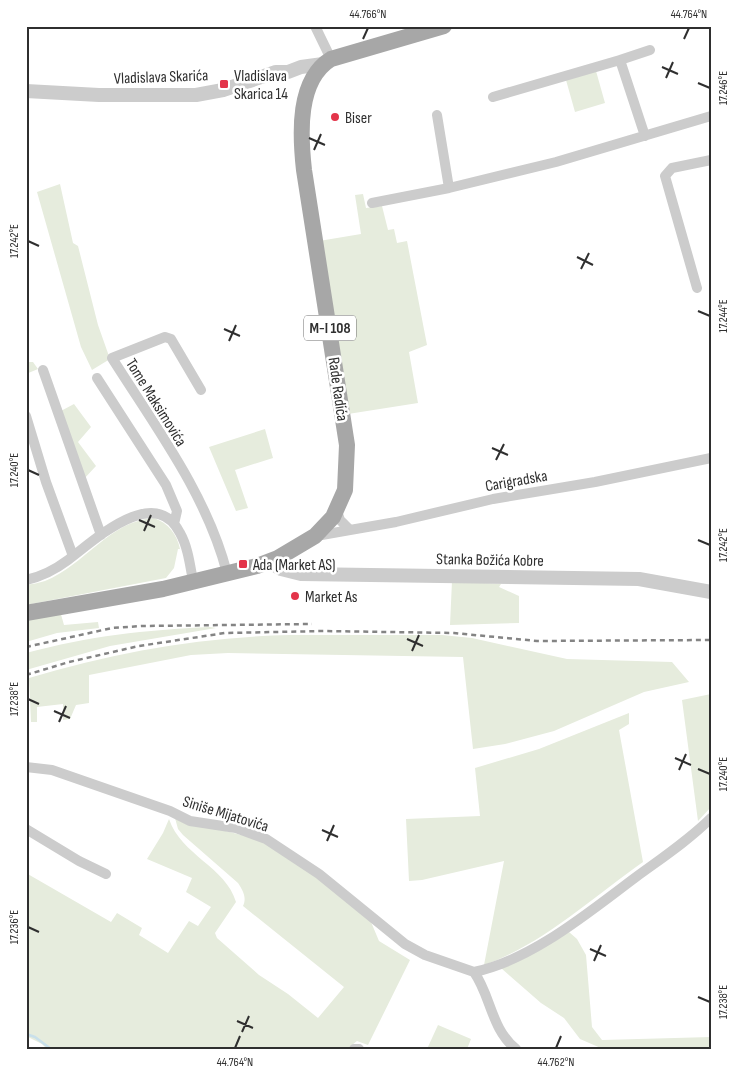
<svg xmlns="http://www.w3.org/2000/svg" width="737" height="1075" font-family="'Sofia Sans Condensed',sans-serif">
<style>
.green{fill:#e6ecdd}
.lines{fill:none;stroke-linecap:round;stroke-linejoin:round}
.stream{stroke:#c9e0eb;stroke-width:2.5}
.minor{stroke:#ccc;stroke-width:10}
.tertiary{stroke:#ccc;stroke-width:14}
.primary{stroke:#a7a7a7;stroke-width:16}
.rail{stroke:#848484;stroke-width:2.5;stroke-dasharray:5 4;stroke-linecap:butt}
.ticks{fill:none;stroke:#2f2f2f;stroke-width:2}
.poi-dot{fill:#e3344a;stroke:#fff;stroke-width:2}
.labels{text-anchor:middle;stroke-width:5;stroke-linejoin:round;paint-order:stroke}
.shield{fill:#fff;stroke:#6d6d6d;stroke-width:1}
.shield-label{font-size:15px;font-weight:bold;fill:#2f2f2f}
.poi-label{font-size:16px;fill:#2f2f2f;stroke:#fff;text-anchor:start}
.street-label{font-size:16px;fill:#2f2f2f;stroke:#fff}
.neatline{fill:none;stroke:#2f2f2f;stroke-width:2}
.ticks-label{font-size:12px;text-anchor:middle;fill:#2f2f2f}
</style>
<rect width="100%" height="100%" fill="#fff"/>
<path class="green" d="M 596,71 L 605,103 L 575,112 L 566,80 Z
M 60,184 L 73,243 L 78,246 L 98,325 L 110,359 L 92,370 L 81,347 L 37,192 Z
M 363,194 L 366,208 L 382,206 L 388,230 L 394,229 L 397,243 L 407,241 L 427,345 L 409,352 L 418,403 L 348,414 L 319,241 L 361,234 L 355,195 Z
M 26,362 L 33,362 L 38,369 L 26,374 Z
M 74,404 L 91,427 L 78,442 L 96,466 L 83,480 L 59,412 Z
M 265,429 L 273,458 L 235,470 L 248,508 L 236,511 L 209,447 Z
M 154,518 C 168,523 177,534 180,549 L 178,549 L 174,568 L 166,578 L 26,605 L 26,585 C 32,584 39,583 45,581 C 85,565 109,521 154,518 Z
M 452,581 L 501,584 L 499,587 L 519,596 L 519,623 L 450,625 Z
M 60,611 L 64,625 L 98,622 L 99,628 L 57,633 L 26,642 L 26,617 Z
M 210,627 L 216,628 L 110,646 L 26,670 L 26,653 C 89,636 145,630 210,627 Z
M 290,635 L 442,635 L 472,638 L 567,659 L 672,662 L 689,682 L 644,692 L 554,731 L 505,744 L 473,749 L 463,657 L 228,653 L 191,655 L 89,675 L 89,703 L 76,705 L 70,719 L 63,720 L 63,704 L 37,707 L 37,722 L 31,722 L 29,678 C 115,652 200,637 290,635 Z
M 711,694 L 711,807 L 698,821 L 682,700 Z
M 629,713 L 629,724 L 619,730 L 643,862 C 593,897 542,945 484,965 L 504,861 L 422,880 L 409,881 L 406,819 L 480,816 L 475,768 L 539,749 Z
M 175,818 L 261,840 L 319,877 L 371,922 L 379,941 L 410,960 L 368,1045 L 357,1041 L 347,1049 L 47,1049 L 42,1044 L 26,1036 L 26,873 L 111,922 L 117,913 L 142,928 L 139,935 L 168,953 L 189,921 L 198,926 L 211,907 L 186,892 L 192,878 L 147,859 L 163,833 L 169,819 C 181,855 226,867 236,902 L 215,933 L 217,938 L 259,975 L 288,994 L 318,1018 L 344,987 L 243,906 C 247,897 243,891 238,883 L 183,835 L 178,829 Z
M 569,932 L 577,939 L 586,955 L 592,1027 L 602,1040 L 711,1037 L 711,1049 L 603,1049 L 580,1039 L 564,1018 L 541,1003 L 501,968 Z
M 438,1025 L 471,1039 L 467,1049 L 427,1049 Z"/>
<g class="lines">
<path class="stream" d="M 26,1034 L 35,1037 L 51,1049"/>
<path class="minor" d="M 315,26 L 331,59
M 620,60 L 650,50
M 493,97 L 620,60 L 645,136
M 437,115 L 449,188
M 372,203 L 449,188 L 556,162 L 711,116
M 697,288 L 665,176 L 672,168 L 711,160
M 43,370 L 101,535
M 97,378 L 166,485 L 177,511 L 174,524
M 201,390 L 171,339 L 165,337 L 112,358 C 155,426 207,495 227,573
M 26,416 L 46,482 L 73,556
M 337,511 L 340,520 L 350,530 L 396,522 L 493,499 L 595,482 L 711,458
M 316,536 L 350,530
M 26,580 C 40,577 56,569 68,560 C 94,541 154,483 180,533 C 188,547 190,565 193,581
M 26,767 L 52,770 L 170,811 L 190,821 L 236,828 L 266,839 L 319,874 L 405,944 L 425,955 L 474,972 C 491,996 491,1029 516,1049
M 26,829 L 79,861 L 106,874
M 474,972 C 532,960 589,912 636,877 C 662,858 689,840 711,818
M 354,1049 L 359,1049"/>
<path class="tertiary" d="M 26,91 L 99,95 L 196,95 L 223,90 L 276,72 L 288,72 L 301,67 L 323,64
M 269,562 L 281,569 L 301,574 L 639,579 L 711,592"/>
<path class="primary" d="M 26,613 L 163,589 L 257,566 L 278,558 L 315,536 L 333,517 L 345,490 L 347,445 L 304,170 C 300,134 297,80 331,59 L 444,26"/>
<path class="rail" d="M 26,647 L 112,628 L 142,626 L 312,624
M 26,675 L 69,662 L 139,646 L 225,633 L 324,631 L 454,633 L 537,641 L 711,640"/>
</g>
<path class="ticks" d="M 363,39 L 368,28M 684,39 L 689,28M 662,67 L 678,74M 666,78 L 673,62M 698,83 L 710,88M 309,138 L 325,145M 314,150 L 321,134M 28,241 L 39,246M 577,257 L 593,265M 581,269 L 589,253M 698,311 L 710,316M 224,329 L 240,336M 229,341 L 236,325M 492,448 L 508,455M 496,460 L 504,444M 28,470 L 39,475M 139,520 L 155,527M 144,531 L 151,515M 698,540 L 710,545M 407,639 L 423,646M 412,651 L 419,635M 28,699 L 39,704M 54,711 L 70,718M 59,722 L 66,706M 675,758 L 691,765M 698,769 L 710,774M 679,770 L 686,754M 322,830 L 338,837M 327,841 L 334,825M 28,927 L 39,932M 590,949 L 606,956M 594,961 L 601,945M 698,997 L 710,1002M 237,1021 L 253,1028M 242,1032 L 249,1016M 235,1048 L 240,1036M 556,1048 L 561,1036"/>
<g class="poi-dot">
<rect x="219" y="79" width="10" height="10" rx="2.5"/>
<circle cx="335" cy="117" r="5"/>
<rect x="238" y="559" width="10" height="10" rx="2.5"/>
<circle cx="295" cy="596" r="5"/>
</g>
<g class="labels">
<rect class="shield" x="304" y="315.5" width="52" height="25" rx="4"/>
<g class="shield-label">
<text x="330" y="333">M-I 108</text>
</g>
<g class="poi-label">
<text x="234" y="81">Vladislava<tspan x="234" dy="18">Skarica 14</tspan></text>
<text x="345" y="123">Biser</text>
<text x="253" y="570">Ada (Market AS)</text>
<text x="305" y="602">Market As</text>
</g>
<g class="street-label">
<text transform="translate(161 76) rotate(-2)" y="6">Vladislava Skarića</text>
<text transform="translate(339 389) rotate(82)" y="6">Rade Radića</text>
<text transform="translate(157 402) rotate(58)" y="6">Tome Maksimovića</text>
<text transform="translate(516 480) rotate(-10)" y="6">Carigradska</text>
<text transform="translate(490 559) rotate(1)" y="6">Stanka Božića Kobre</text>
<text transform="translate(226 813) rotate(17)" y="6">Siniše Mijatovića</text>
</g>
</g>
<rect width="737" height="1075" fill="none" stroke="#ffffff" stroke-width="55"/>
<rect x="28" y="28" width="682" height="1020" class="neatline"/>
<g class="ticks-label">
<text x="368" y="18">44.766°N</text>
<text x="689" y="18">44.764°N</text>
<text transform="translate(723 88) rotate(-90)" y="4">17.246°E</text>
<text transform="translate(14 241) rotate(-90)" y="4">17.242°E</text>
<text transform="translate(723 316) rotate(-90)" y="4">17.244°E</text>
<text transform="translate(14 470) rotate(-90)" y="4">17.240°E</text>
<text transform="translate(723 545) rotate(-90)" y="4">17.242°E</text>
<text transform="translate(14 699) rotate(-90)" y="4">17.238°E</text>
<text transform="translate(723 774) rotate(-90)" y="4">17.240°E</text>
<text transform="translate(14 927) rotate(-90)" y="4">17.236°E</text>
<text transform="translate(723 1002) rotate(-90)" y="4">17.238°E</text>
<text x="235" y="1066">44.764°N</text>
<text x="556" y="1066">44.762°N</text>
</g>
</svg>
